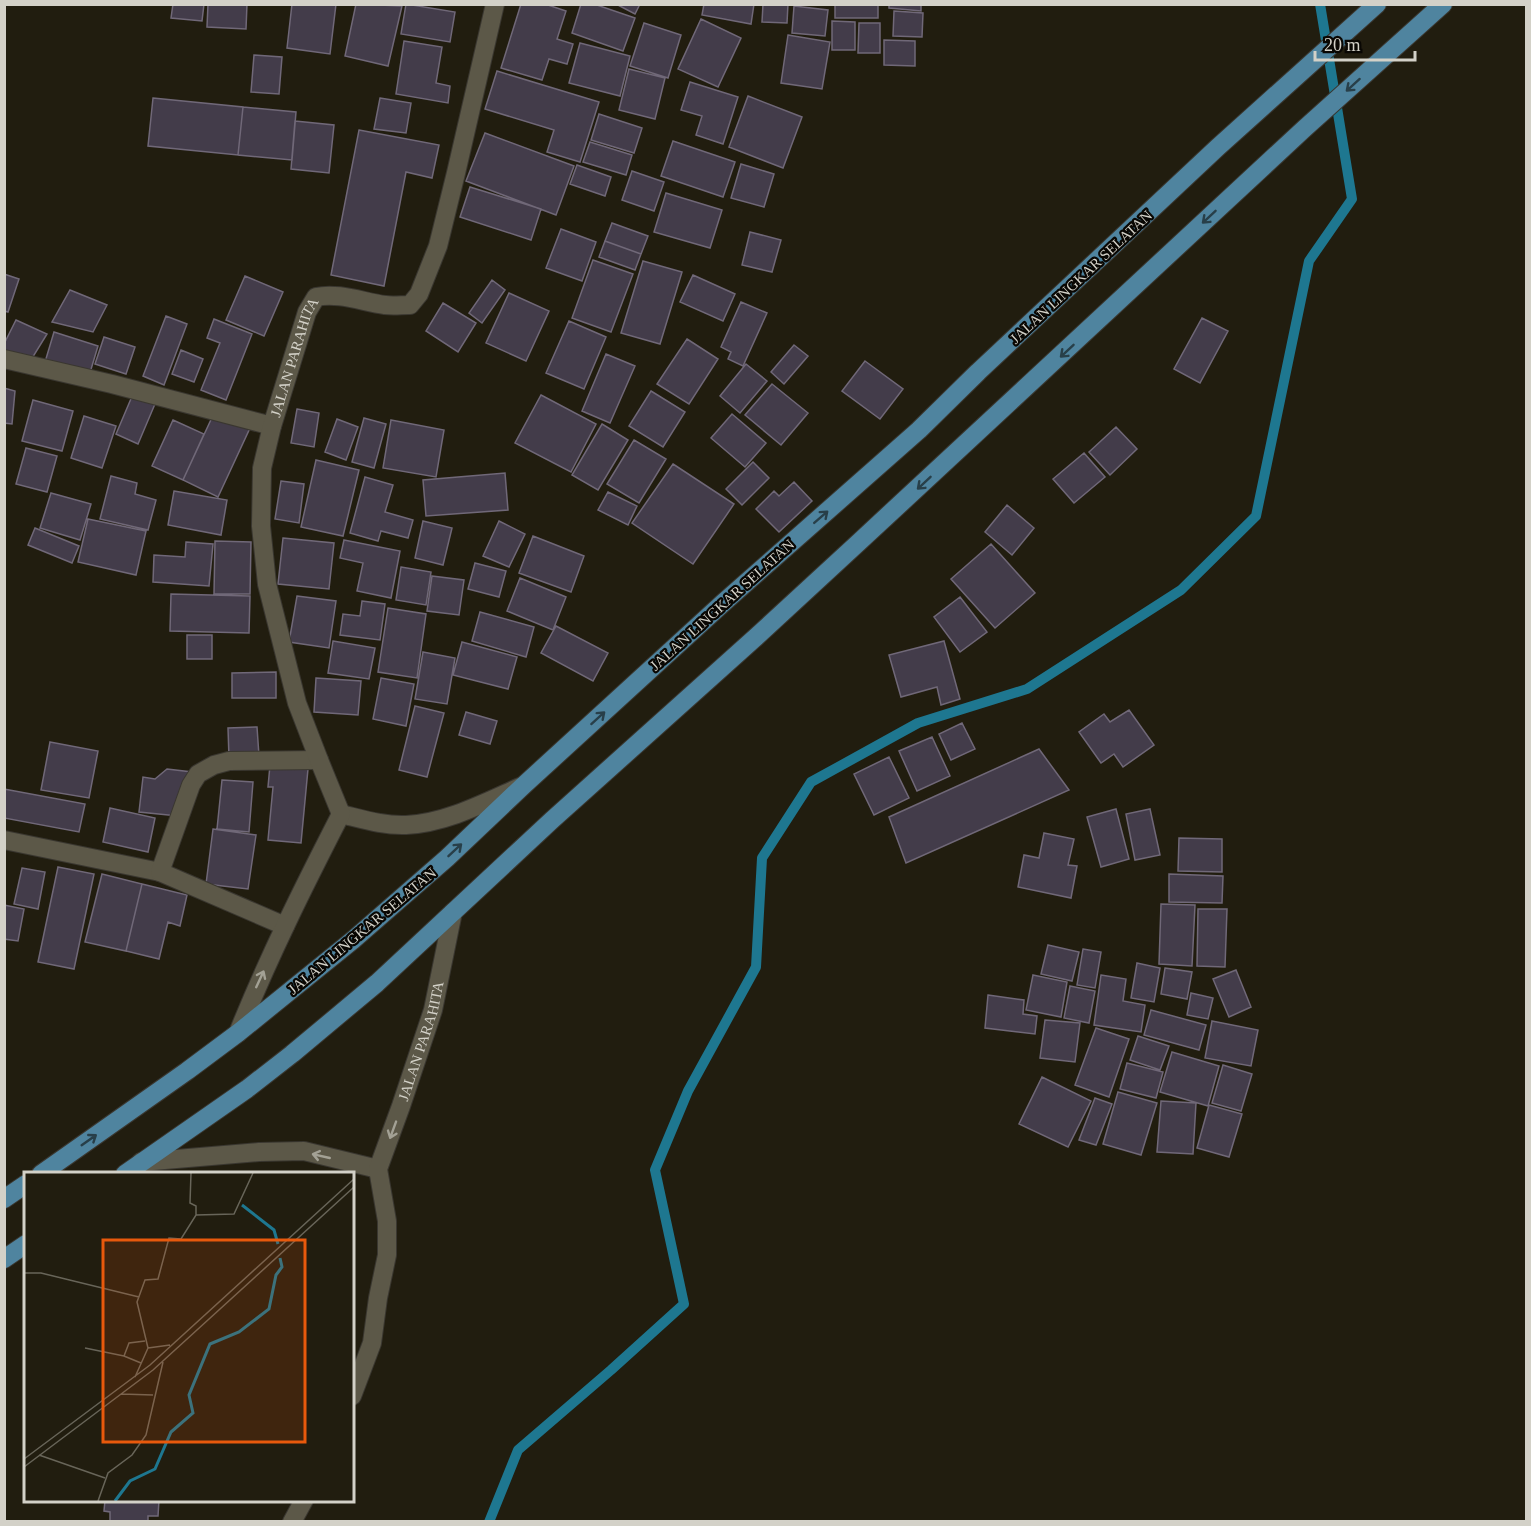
<svg xmlns="http://www.w3.org/2000/svg" width="1531" height="1526" font-family="'Times New Roman',serif">
<style>
.lines{fill:none;stroke-linecap:round;stroke-linejoin:round}
.stream{stroke:#1e7790;stroke-width:10}
.building{fill:#433c4a;stroke:#706878;stroke-width:1.5}
.minor-casing{stroke:#3a3730;stroke-width:20}
.major-casing{stroke:#3a3730;stroke-width:20}
.minor{stroke:#5c5848;stroke-width:18}
.major{stroke:#4f849f;stroke-width:18}
.oneway{stroke:#283f49}
.oneway2{stroke:#a3a195}
.labels{text-anchor:middle;stroke-width:4.5;stroke-linejoin:round;paint-order:stroke}
.street-label{font-size:15px;fill:#d3d1c8;stroke:#090703}
.inset-river{fill:none;stroke:#1e7790;stroke-width:3}
.inset-road{fill:none;stroke:#686559;stroke-width:1.5}
.view{fill:#e8590c;fill-opacity:0.15;stroke:#e8590c;stroke-width:3}
.inset-edge{fill:none;stroke:#d3d1c8;stroke-width:3}
</style>
<rect width="100%" height="100%" fill="#211d0f"/>
<g class="lines">
<path class="stream" d="M 489,1522 L 518,1450 L 611,1370 L 684,1304 L 655,1170 L 688,1091 L 756,967 L 762,858 L 811,782 L 918,723 L 1027,689 L 1181,590 L 1256,516 L 1309,261 L 1352,199 L 1320,4"/>
</g>
<path class="building" d="M 173,4 L 204,4 L 202,21 L 171,18 Z
M 208,4 L 247,4 L 246,29 L 207,27 Z
M 292,4 L 336,4 L 330,54 L 287,48 Z
M 356,4 L 402,6 L 388,66 L 345,56 Z
M 406,4 L 455,12 L 450,42 L 401,34 Z
M 521,4 L 545,4 L 566,11 L 557,39 L 573,44 L 567,64 L 549,59 L 542,80 L 501,68 Z
M 581,4 L 594,4 L 635,18 L 623,51 L 572,33 Z
M 616,4 L 640,4 L 635,14 Z
M 704,4 L 754,4 L 751,24 L 702,15 Z
M 763,4 L 788,4 L 787,23 L 762,22 Z
M 835,4 L 878,4 L 878,18 L 835,18 Z
M 889,4 L 921,4 L 921,11 L 889,8 Z
M 794,6 L 828,10 L 825,36 L 792,33 Z
M 894,11 L 923,13 L 922,37 L 893,36 Z
M 701,19 L 741,38 L 718,87 L 678,69 Z
M 832,21 L 855,22 L 855,50 L 832,50 Z
M 644,23 L 681,35 L 668,78 L 630,66 Z
M 859,23 L 880,23 L 880,53 L 858,53 Z
M 788,35 L 830,42 L 822,89 L 781,83 Z
M 884,40 L 915,41 L 915,66 L 884,65 Z
M 404,41 L 442,47 L 436,83 L 450,86 L 448,103 L 396,94 Z
M 580,43 L 630,56 L 620,96 L 569,83 Z
M 254,55 L 282,57 L 279,94 L 251,92 Z
M 629,69 L 665,78 L 655,119 L 619,110 Z
M 497,71 L 599,102 L 580,162 L 547,152 L 554,130 L 485,109 Z
M 690,82 L 738,97 L 723,144 L 696,135 L 702,116 L 681,110 Z
M 748,96 L 802,117 L 783,168 L 729,147 Z
M 153,98 L 243,107 L 238,155 L 148,146 Z
M 380,98 L 411,103 L 406,133 L 374,129 Z
M 243,107 L 296,112 L 292,160 L 238,155 Z
M 599,114 L 642,128 L 634,153 L 591,140 Z
M 295,121 L 334,125 L 329,173 L 291,169 Z
M 359,130 L 439,145 L 432,178 L 406,172 L 384,286 L 331,275 Z
M 485,133 L 574,166 L 556,215 L 466,181 Z
M 673,141 L 735,162 L 723,197 L 661,176 Z
M 590,142 L 632,155 L 626,175 L 583,162 Z
M 741,164 L 774,174 L 764,207 L 731,198 Z
M 577,165 L 611,177 L 605,196 L 570,184 Z
M 632,171 L 664,182 L 654,211 L 622,200 Z
M 470,187 L 541,209 L 531,240 L 460,217 Z
M 666,193 L 722,210 L 710,248 L 654,232 Z
M 612,223 L 648,236 L 641,254 L 605,241 Z
M 561,229 L 596,242 L 582,281 L 546,268 Z
M 750,232 L 781,240 L 772,272 L 742,265 Z
M 605,241 L 641,254 L 635,270 L 599,257 Z
M 593,260 L 633,274 L 611,332 L 572,318 Z
M 643,261 L 682,272 L 660,344 L 621,333 Z
M 4,274 L 19,279 L 8,312 L 4,311 Z
M 693,275 L 735,294 L 723,321 L 680,302 Z
M 245,276 L 283,292 L 264,336 L 226,320 Z
M 492,280 L 505,290 L 482,323 L 469,313 Z
M 70,290 L 107,305 L 93,332 L 52,322 Z
M 509,293 L 549,311 L 526,361 L 486,343 Z
M 741,302 L 767,313 L 743,366 L 728,359 L 731,352 L 721,347 Z
M 443,303 L 476,323 L 458,352 L 426,331 Z
M 166,316 L 187,324 L 164,385 L 143,376 Z
M 1202,318 L 1228,331 L 1200,383 L 1174,369 Z
M 214,319 L 252,334 L 226,400 L 201,390 L 220,343 L 207,338 Z
M 16,320 L 47,334 L 31,360 L 4,354 L 4,344 Z
M 569,321 L 606,337 L 584,389 L 546,373 Z
M 54,332 L 98,346 L 89,376 L 45,362 Z
M 104,337 L 135,347 L 126,374 L 95,364 Z
M 687,339 L 718,359 L 689,404 L 657,384 Z
M 794,345 L 808,356 L 784,384 L 771,372 Z
M 181,350 L 203,359 L 194,382 L 172,374 Z
M 606,354 L 635,366 L 610,423 L 582,411 Z
M 865,361 L 903,389 L 880,419 L 842,391 Z
M 746,364 L 767,381 L 740,413 L 720,396 Z
M 772,384 L 808,413 L 781,445 L 745,415 Z
M 4,388 L 15,391 L 12,424 L 4,423 Z
M 651,391 L 685,412 L 663,447 L 629,426 Z
M 133,394 L 155,404 L 138,444 L 116,434 Z
M 541,395 L 596,424 L 571,472 L 515,443 Z
M 33,400 L 73,411 L 62,451 L 22,441 Z
M 297,409 L 319,413 L 314,447 L 291,443 Z
M 215,411 L 250,428 L 218,497 L 183,480 Z
M 732,414 L 766,443 L 745,467 L 711,438 Z
M 84,416 L 116,426 L 102,468 L 71,458 Z
M 364,418 L 386,424 L 374,468 L 352,462 Z
M 337,419 L 358,427 L 346,460 L 325,452 Z
M 173,420 L 204,434 L 183,480 L 152,466 Z
M 391,420 L 444,430 L 436,477 L 383,468 Z
M 602,424 L 628,440 L 598,490 L 572,475 Z
M 1116,427 L 1137,449 L 1110,475 L 1089,452 Z
M 634,440 L 666,459 L 639,503 L 607,484 Z
M 26,448 L 57,456 L 47,492 L 16,484 Z
M 1084,453 L 1105,477 L 1074,503 L 1053,479 Z
M 316,460 L 359,470 L 343,536 L 301,527 Z
M 753,462 L 769,478 L 742,505 L 726,489 Z
M 673,464 L 734,504 L 693,564 L 632,523 Z
M 505,473 L 508,510 L 426,516 L 423,480 Z
M 111,476 L 137,483 L 135,494 L 156,500 L 148,530 L 100,519 Z
M 365,477 L 393,485 L 385,512 L 413,520 L 408,538 L 381,531 L 378,541 L 350,533 Z
M 281,481 L 304,484 L 299,523 L 275,519 Z
M 794,482 L 812,501 L 779,532 L 756,509 L 774,491 L 779,496 Z
M 174,491 L 227,500 L 221,535 L 168,525 Z
M 608,492 L 637,506 L 628,525 L 598,510 Z
M 51,493 L 91,504 L 80,540 L 40,528 Z
M 1007,505 L 1034,528 L 1012,555 L 985,532 Z
M 88,519 L 146,531 L 136,575 L 78,562 Z
M 423,521 L 452,528 L 443,565 L 415,558 Z
M 499,521 L 525,534 L 509,567 L 483,556 Z
M 35,528 L 79,546 L 72,563 L 28,545 Z
M 533,536 L 584,556 L 571,592 L 519,573 Z
M 283,538 L 334,543 L 329,589 L 278,584 Z
M 344,540 L 400,551 L 391,598 L 357,591 L 363,563 L 340,558 Z
M 215,541 L 251,542 L 250,594 L 214,594 Z
M 186,542 L 213,544 L 209,586 L 153,582 L 154,555 L 185,557 Z
M 991,544 L 1035,593 L 995,628 L 951,579 Z
M 475,563 L 506,571 L 499,597 L 468,589 Z
M 401,567 L 431,572 L 426,605 L 396,600 Z
M 432,576 L 464,580 L 459,615 L 427,611 Z
M 520,578 L 566,597 L 553,630 L 507,611 Z
M 171,594 L 250,596 L 249,633 L 170,631 Z
M 297,596 L 336,601 L 329,648 L 289,642 Z
M 960,597 L 987,632 L 960,652 L 934,617 Z
M 362,601 L 385,604 L 380,640 L 340,635 L 343,614 L 360,616 Z
M 388,608 L 426,614 L 417,678 L 378,672 Z
M 480,612 L 534,627 L 526,657 L 472,641 Z
M 556,626 L 608,653 L 593,681 L 541,653 Z
M 187,635 L 212,635 L 212,659 L 187,659 Z
M 333,641 L 375,648 L 369,679 L 328,673 Z
M 944,641 L 960,699 L 941,705 L 937,687 L 901,697 L 889,655 Z
M 462,642 L 517,657 L 508,689 L 453,675 Z
M 423,652 L 455,658 L 447,704 L 415,699 Z
M 276,672 L 276,698 L 232,698 L 232,673 Z
M 316,678 L 361,681 L 358,715 L 314,712 Z
M 381,678 L 414,684 L 406,726 L 373,719 Z
M 415,706 L 444,713 L 427,777 L 399,770 Z
M 1129,710 L 1154,745 L 1123,767 L 1114,754 L 1101,763 L 1079,732 L 1104,714 L 1110,722 Z
M 466,712 L 497,721 L 490,744 L 459,735 Z
M 962,723 L 975,749 L 951,760 L 939,734 Z
M 257,727 L 259,756 L 229,758 L 228,728 Z
M 932,737 L 950,776 L 917,791 L 899,751 Z
M 50,742 L 98,751 L 89,798 L 41,790 Z
M 1039,749 L 1069,790 L 906,863 L 889,817 Z
M 889,757 L 909,798 L 874,815 L 854,774 Z
M 270,765 L 308,769 L 301,843 L 268,840 L 273,787 L 268,787 Z
M 167,769 L 192,772 L 178,816 L 139,812 L 143,777 L 155,779 Z
M 222,780 L 253,782 L 249,832 L 217,829 Z
M 4,789 L 85,804 L 79,832 L 4,818 Z
M 110,808 L 155,818 L 148,852 L 103,842 Z
M 1116,809 L 1129,859 L 1101,867 L 1087,817 Z
M 1150,809 L 1160,855 L 1135,860 L 1126,814 Z
M 213,829 L 256,835 L 248,889 L 206,884 Z
M 1044,833 L 1074,839 L 1068,865 L 1077,866 L 1071,898 L 1018,887 L 1024,855 L 1039,858 Z
M 1179,838 L 1222,839 L 1222,872 L 1178,871 Z
M 58,867 L 94,874 L 74,969 L 38,962 Z
M 22,868 L 45,872 L 38,909 L 14,904 Z
M 102,874 L 142,884 L 126,951 L 85,942 Z
M 1169,874 L 1223,876 L 1222,903 L 1169,902 Z
M 142,884 L 187,895 L 180,926 L 168,922 L 159,959 L 126,951 Z
M 1161,904 L 1195,905 L 1192,966 L 1159,964 Z
M 4,905 L 24,909 L 18,941 L 4,939 Z
M 1198,909 L 1227,909 L 1225,967 L 1197,966 Z
M 1048,945 L 1079,952 L 1072,981 L 1041,974 Z
M 1083,949 L 1101,952 L 1095,988 L 1077,985 Z
M 1137,963 L 1160,968 L 1154,1002 L 1131,998 Z
M 1165,968 L 1192,972 L 1187,999 L 1161,994 Z
M 1236,970 L 1251,1007 L 1229,1017 L 1213,979 Z
M 1033,975 L 1067,982 L 1061,1017 L 1026,1010 Z
M 1101,975 L 1126,979 L 1123,1001 L 1145,1005 L 1141,1032 L 1094,1025 Z
M 1070,986 L 1095,991 L 1089,1023 L 1064,1018 Z
M 1191,993 L 1213,998 L 1208,1019 L 1187,1015 Z
M 988,995 L 1024,1000 L 1023,1014 L 1037,1016 L 1035,1034 L 985,1028 Z
M 1151,1010 L 1206,1025 L 1199,1050 L 1144,1035 Z
M 1045,1020 L 1080,1023 L 1075,1062 L 1040,1058 Z
M 1212,1021 L 1258,1030 L 1251,1066 L 1205,1058 Z
M 1096,1028 L 1129,1039 L 1109,1097 L 1075,1085 Z
M 1138,1036 L 1169,1046 L 1160,1070 L 1130,1060 Z
M 1172,1052 L 1219,1066 L 1208,1106 L 1160,1092 Z
M 1127,1063 L 1163,1072 L 1156,1098 L 1120,1089 Z
M 1223,1065 L 1252,1074 L 1241,1111 L 1212,1103 Z
M 1042,1077 L 1091,1101 L 1068,1147 L 1019,1124 Z
M 1118,1092 L 1157,1103 L 1141,1155 L 1103,1144 Z
M 1095,1098 L 1112,1104 L 1096,1145 L 1079,1140 Z
M 1161,1101 L 1196,1103 L 1193,1154 L 1157,1152 Z
M 1209,1105 L 1242,1114 L 1229,1157 L 1197,1148 Z
M 105,1500 L 159,1500 L 158,1516 L 148,1516 L 148,1522 L 110,1522 L 110,1512 L 104,1511 Z"/>
<g class="lines">
<defs>
<g id="minor">
<path d="M 4,359 L 112,384 L 272,426"/>
<path d="M 341,814 C 362,819 384,826 406,825 C 446,823 484,803 520,787"/>
<path d="M 4,840 L 160,872"/>
<path d="M 285,926 L 160,872 L 191,785 L 198,774 L 214,765 L 229,761 L 319,760"/>
<path id="s1" d="M 238,1033 C 268,958 304,886 341,814 L 319,760 L 297,703 L 267,584 L 261,526 L 262,468 L 272,426 L 307,312 L 316,297 C 338,292 363,302 385,305 C 393,306 401,305 410,305 L 419,294 L 438,246 L 456,173 L 495,4"/>
<path d="M 141,1162 L 259,1152 L 304,1151 L 378,1169"/>
<path id="s2" d="M 352,1396 L 372,1343 L 378,1298 L 387,1255 L 387,1221 L 378,1169 L 401,1106 L 433,1010 L 453,912"/>
<path d="M 292,1522 L 304,1500"/>
</g>
<path id="major" d="M 41,1174 L 187,1071 L 238,1033 L 353,940 L 447,858 L 524,785 L 723,603 L 919,430 L 978,372 L 1218,147 L 1377,4
M 125,1174 L 247,1089 L 292,1054 L 377,983 L 552,820 L 756,637 L 858,543 L 1305,128 L 1443,4
M 4,1199 L 26,1184
M 4,1259 L 26,1244"/>
</defs>
<use href="#minor" class="minor-casing"/>
<use href="#major" class="major-casing"/>
<use href="#minor" class="minor"/>
<use href="#major" class="major"/>
</g>
<defs><path id="oneway-shaft" d="M-6 0H5M1.5-3L5.5 0L1.5 3" fill="none" stroke-width="1.6" stroke-linecap="round" stroke-linejoin="round" transform="scale(1.5)"/></defs>
<g class="oneway">
<use href="#oneway-shaft" transform="translate(1353 85) rotate(138)"/>
<use href="#oneway-shaft" transform="translate(1209 217) rotate(137)"/>
<use href="#oneway-shaft" transform="translate(1067 351) rotate(137)"/>
<use href="#oneway-shaft" transform="translate(924 483) rotate(137)"/>
<use href="#oneway-shaft" transform="translate(821 517) rotate(-41)"/>
<use href="#oneway-shaft" transform="translate(598 718) rotate(-42)"/>
<use href="#oneway-shaft" transform="translate(455 850) rotate(-43)"/>
<use href="#oneway-shaft" transform="translate(89 1140) rotate(-35)"/>
</g>
<g class="oneway2">
<use href="#oneway-shaft" transform="translate(260 979) rotate(-65)"/>
<use href="#oneway-shaft" transform="translate(393 1130) rotate(110)"/>
<use href="#oneway-shaft" transform="translate(321 1156) rotate(-167)"/>
</g>
<g class="labels">
<g class="street-label">
<text transform="translate(1081 277) rotate(-43)" y="5">JALAN LINGKAR SELATAN</text>
<text dy="5" stroke="none"><textPath href="#s1" startOffset="716">JALAN PARAHITA</textPath></text>
<text transform="translate(722 605) rotate(-42)" y="5">JALAN LINGKAR SELATAN</text>
<text transform="translate(362 931) rotate(-40)" y="5">JALAN LINGKAR SELATAN</text>
<text dy="5" stroke="none"><textPath href="#s2" startOffset="368">JALAN PARAHITA</textPath></text>
</g>
</g>
<g transform="translate(24 1172)">
<rect width="330" height="330" fill="#211d0f"/>
<path class="inset-river" d="M 218,33 L 250,58 L 254,72M 91,329 L 106,309 L 131,297 L 147,260 L 169,241 L 165,223 L 186,172 L 215,160 L 245,137 L 252,103 L 258,95 L 256,86"/>
<path class="inset-road" d="M 167,1 L 166,31 L 172,34 L 172,43M 0,101 L 17,101 L 115,125M 61,176 L 100,184M 124,176 L 146,173M 117,191 L 100,184 L 105,171 L 121,169M 111,205 L 124,176 L 113,130 L 121,108 L 134,107 L 145,66 L 157,67 L 172,43 L 210,42 L 229,1M 97,222 L 129,223M 15,283 L 81,306M 0,287 L 126,193 L 330,7M 0,295 L 129,198 L 330,15M 74,329 L 84,301 L 108,283 L 122,263 L 139,190"/>
<path class="view" d="M 79,68 L 281,68 L 281,270 L 79,270 Z"/>
<rect width="330" height="330" class="inset-edge"/>
</g>
<rect width="1531" height="1526" fill="none" stroke="#d3d1c8" stroke-width="12"/>
<path d="M1315 51v9h100v-9" fill="none" stroke="#d3d1c8" stroke-width="3"/>
<text x="1324" y="51" font-size="18" fill="#d3d1c8" stroke="#090703" stroke-width="4.5" paint-order="stroke">20 m</text>
</svg>
